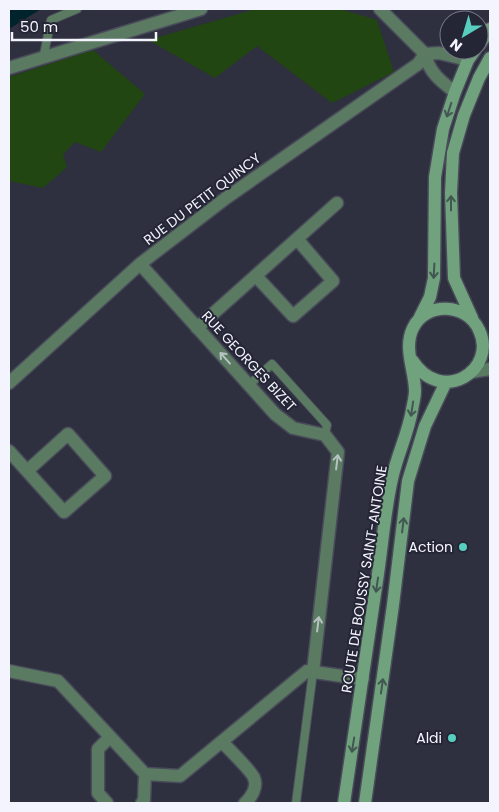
<svg xmlns="http://www.w3.org/2000/svg" width="499" height="812" font-family="Poppins,sans-serif">
<style>
.green{fill:#224611}
.water{fill:#00232c}
.lines{fill:none;stroke-linecap:round;stroke-linejoin:round}
.service-casing{stroke:#4a4b5a;stroke-width:10}
.minor-casing{stroke:#4a4b5a;stroke-width:15}
.secondary-casing{stroke:#4a4b5a;stroke-width:15}
.service{stroke:#5a7a62;stroke-width:8}
.minor{stroke:#5a7a62;stroke-width:12}
.secondary{stroke:#70a37d;stroke-width:12}
.oneway{stroke:#425752}
.oneway2{stroke:#b6c3c0}
.poi-dot{fill:#58cec0;stroke:#242535;stroke-width:2}
.labels{text-anchor:middle;stroke-width:4;stroke-linejoin:round;paint-order:stroke}
.street-label{font-size:14px;fill:#f3f4fe;stroke:#242535}
.poi-label{font-size:14px;fill:#f3f4fe;stroke:#242535;text-anchor:end}
</style>
<rect width="100%" height="100%" fill="#2e2f3f"/>
<path class="green" d="M 256,9 L 340,9 L 377,20 L 394,72 L 332,103 L 257,46 L 215,78 L 148,40 Z
M 93,50 L 145,94 L 101,152 L 75,142 L 63,154 L 67,167 L 43,188 L 9,181 L 9,77 Z"/>
<path class="water" d="M 9,9 L 41,9 L 9,29 Z"/>
<g class="lines">
<defs>
<path id="service" d="M 43,59 L 51,20 L 77,9
M 249,385 L 272,364 L 327,425 L 325,435
M 296,803 L 313,672"/>
<path id="minor" d="M 380,9 L 425,54
M 425,54 C 429,72 440,81 455,92
M 425,54 L 439,53 L 468,60
M 9,68 L 201,9
M 140,264 L 275,414 L 293,428 L 325,435 L 338,452 L 313,672
M 256,276 L 293,316 L 333,281 L 297,239
M 197,328 L 337,203
M 471,372 L 490,369
M 9,383 L 140,264 L 226,198 L 418,64 L 425,54
M 9,451 L 64,512 L 105,476 L 68,434 L 27,471
M 9,671 L 58,681 L 145,774 L 180,776 L 307,671 L 363,679
M 222,742 C 228,748 252,772 254,778 C 258,787 251,798 245,803
M 107,803 L 98,793 L 98,749 L 110,737
M 142,803 L 144,800 L 145,774"/>
<path id="secondary" d="M 479,45 L 490,29
M 420,317 L 430,297 L 434,278 L 435,177 L 443,129 L 455,92 L 468,60 L 475,50
M 472,318 L 454,278 L 451,193 L 453,153 L 464,115 L 479,78 L 490,58
M 344,803 C 355,731 366,659 376,587 C 382,551 384,514 392,479 C 397,455 408,434 412,410 C 413,404 415,397 415,391 C 415,371 403,348 413,328 C 426,301 467,303 479,330 C 498,369 442,407 412,360
M 365,803 L 393,605 L 408,481 L 425,426 L 446,382"/>
</defs>
<use href="#service" class="service-casing"/>
<use href="#minor" class="minor-casing"/>
<use href="#secondary" class="secondary-casing"/>
<use href="#service" class="service"/>
<use href="#minor" class="minor"/>
<use href="#secondary" class="secondary"/>
</g>
<defs><path id="oneway-shaft" d="M-6 0H5M1.5-3L5.5 0L1.5 3" fill="none" stroke-width="1.6" stroke-linecap="round" stroke-linejoin="round" transform="scale(1.25)"/></defs>
<g class="oneway">
<use href="#oneway-shaft" transform="translate(449 110) rotate(108)"/>
<use href="#oneway-shaft" transform="translate(451 203) rotate(-90)"/>
<use href="#oneway-shaft" transform="translate(434 271) rotate(93)"/>
<use href="#oneway-shaft" transform="translate(412 409) rotate(99)"/>
<use href="#oneway-shaft" transform="translate(403 525) rotate(-83)"/>
<use href="#oneway-shaft" transform="translate(377 585) rotate(98)"/>
<use href="#oneway-shaft" transform="translate(382 686) rotate(-82)"/>
<use href="#oneway-shaft" transform="translate(353 745) rotate(99)"/>
</g>
<g class="oneway2">
<use href="#oneway-shaft" transform="translate(225 358) rotate(-132)"/>
<use href="#oneway-shaft" transform="translate(337 462) rotate(-83)"/>
<use href="#oneway-shaft" transform="translate(318 624) rotate(-83)"/>
</g>
<g class="poi-dot">
<circle cx="463" cy="547" r="5"/>
<circle cx="452" cy="738" r="5"/>
</g>
<g class="labels">
<g class="street-label">
<text transform="translate(202 199) rotate(-37)" y="5">RUE DU PETIT QUINCY</text>
<text transform="translate(249 361) rotate(47)" y="5">RUE GEORGES BIZET</text>
<text transform="translate(364 579) rotate(-81)" y="5">ROUTE DE BOUSSY SAINT-ANTOINE</text>
</g>
<g class="poi-label">
<text x="453" y="552">Action</text>
<text x="442" y="743">Aldi</text>
</g>
</g>
<rect width="499" height="812" fill="none" stroke="#f3f4fe" stroke-width="20"/>
<g transform="translate(464 35) rotate(218)"><circle r="24" fill="#242535" stroke="#777885"/>
<path d="M0-4L9 19L0 12L-9 19Z" fill="#58cec0"/>
<text y="-8" font-size="14" font-weight="bold" text-anchor="middle" fill="#f3f4fe">N</text>
</g>
<path d="M12 32v8h144v-8" fill="none" stroke="#f3f4fe" stroke-width="2.5"/>
<text x="20" y="32" font-size="15" fill="#f3f4fe" stroke="#242535" stroke-width="4" paint-order="stroke">50 m</text>
</svg>
